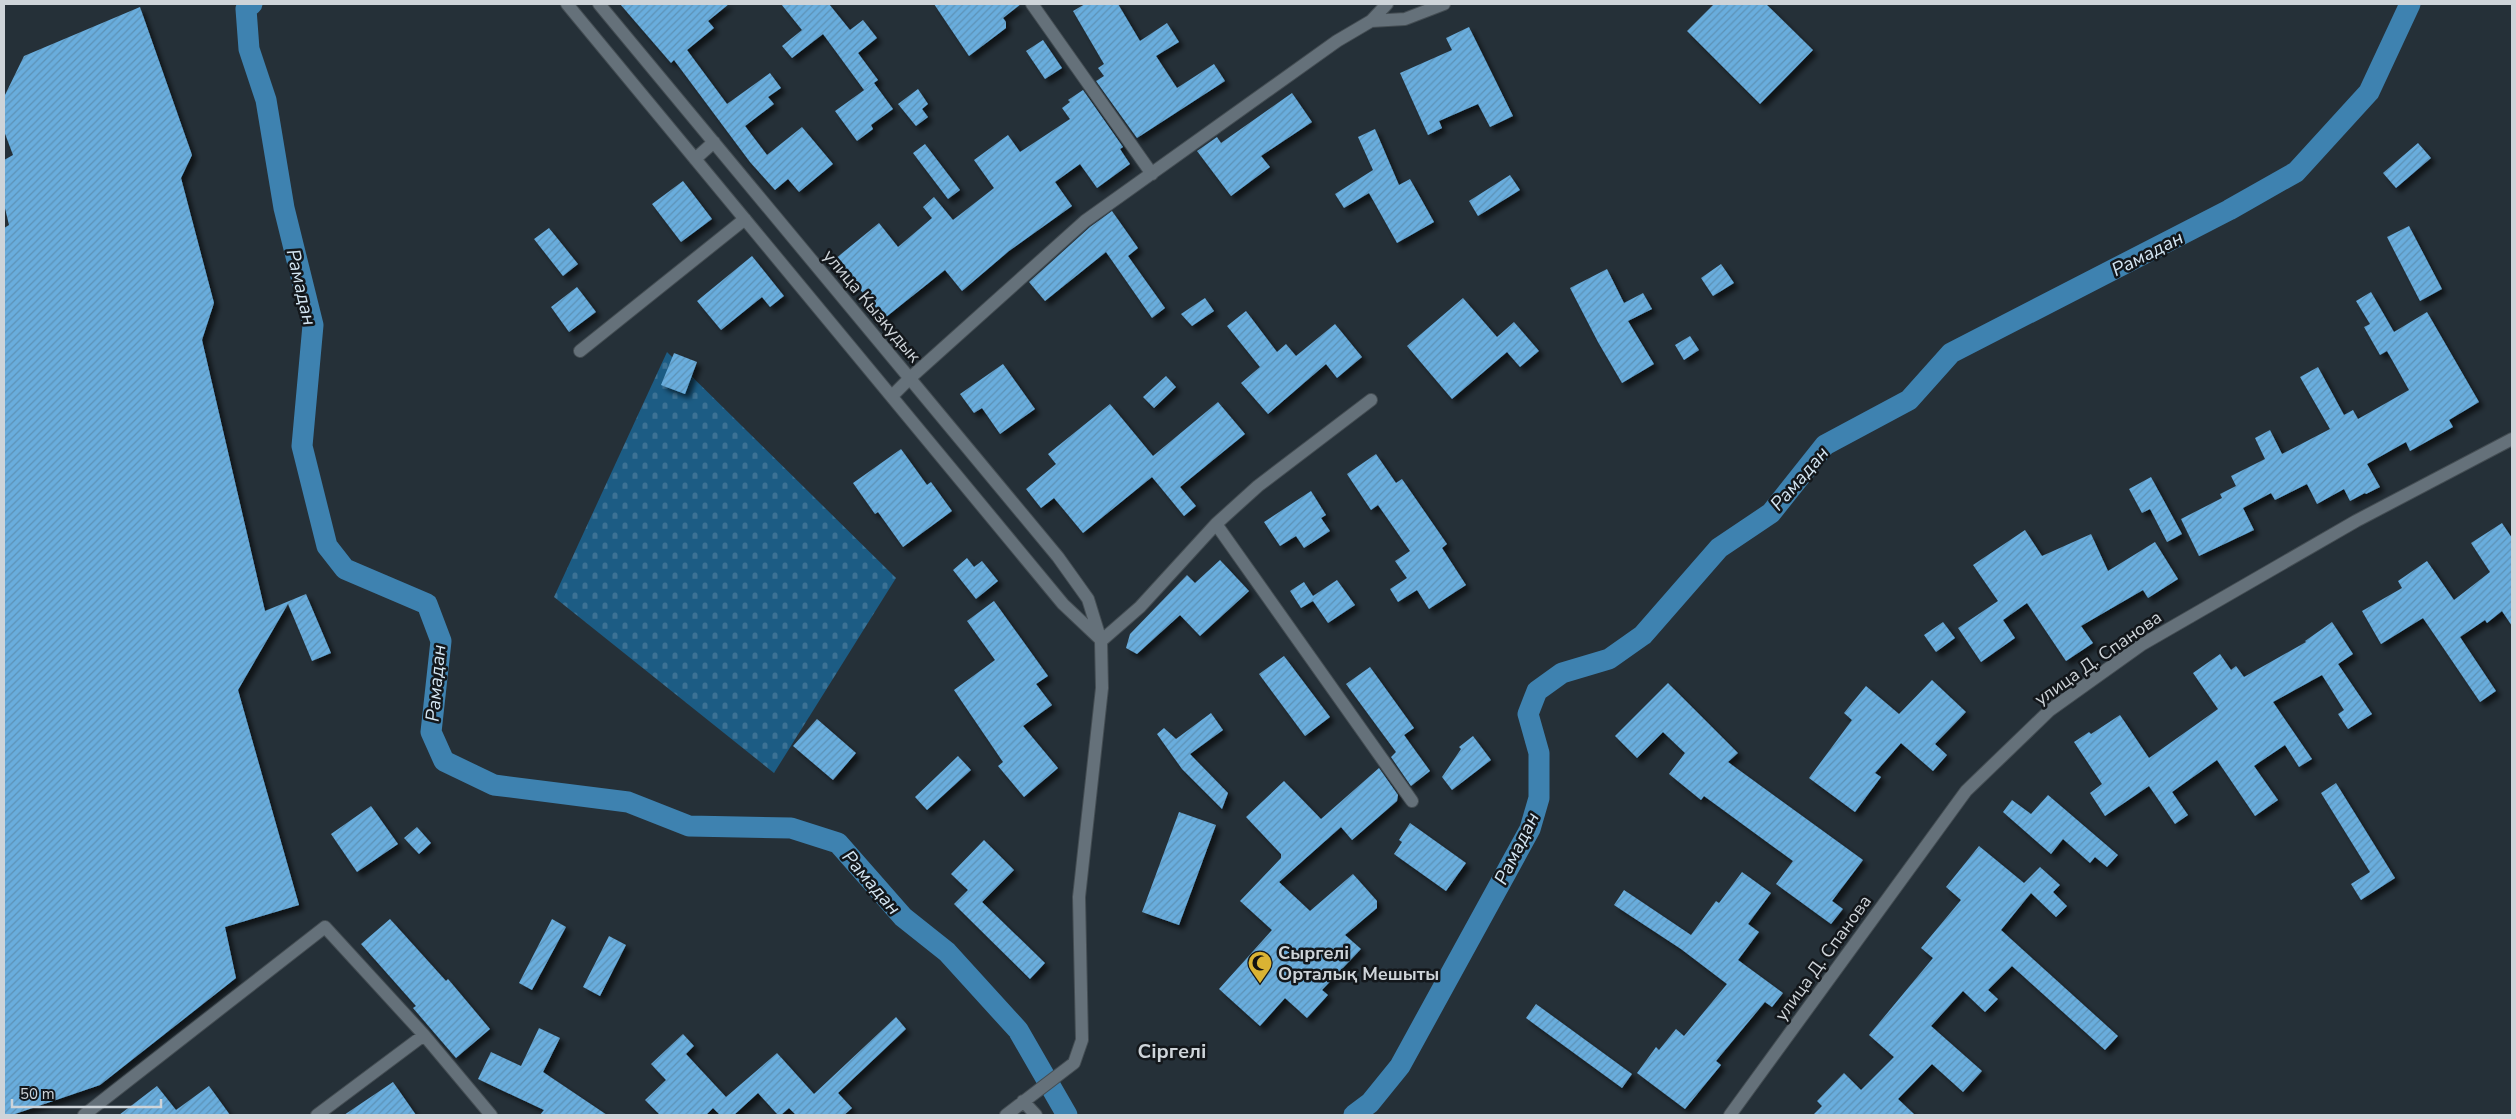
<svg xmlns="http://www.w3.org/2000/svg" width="2516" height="1119" font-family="'Nunito Sans',sans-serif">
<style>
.cemetery{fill:url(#cemetery-stones)}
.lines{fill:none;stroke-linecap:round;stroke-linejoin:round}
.canal{stroke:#3e82b0;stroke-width:21}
.building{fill:url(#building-hatch);filter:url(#shadow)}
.minor-casing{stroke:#444d53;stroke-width:14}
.secondary-casing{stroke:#444d53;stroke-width:14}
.minor{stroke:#65717a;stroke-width:12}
.secondary{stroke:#65717a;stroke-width:12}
.labels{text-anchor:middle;stroke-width:5;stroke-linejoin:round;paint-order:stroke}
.street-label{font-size:18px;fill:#ced4d9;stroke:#13171b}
.poi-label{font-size:18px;font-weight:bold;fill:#ced4d9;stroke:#13171b;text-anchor:start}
.water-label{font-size:19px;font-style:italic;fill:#d4e6f3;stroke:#13171b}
.quarter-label{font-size:20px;font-weight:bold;fill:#ced4d9;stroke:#13171b}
</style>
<defs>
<pattern id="cemetery-stones" width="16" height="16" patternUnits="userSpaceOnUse" patternTransform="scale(1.25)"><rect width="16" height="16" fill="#1c5c84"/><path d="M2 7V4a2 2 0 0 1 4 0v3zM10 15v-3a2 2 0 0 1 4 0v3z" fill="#3c7295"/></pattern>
<pattern id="building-hatch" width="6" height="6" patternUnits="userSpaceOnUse" patternTransform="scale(1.25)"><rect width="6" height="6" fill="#69addd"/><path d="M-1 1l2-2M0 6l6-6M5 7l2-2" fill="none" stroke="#5e92b6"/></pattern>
<filter id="shadow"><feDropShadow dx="4.5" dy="4.5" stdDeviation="2.5" flood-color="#0009"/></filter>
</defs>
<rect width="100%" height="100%" fill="#253038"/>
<path class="cemetery" d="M 667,352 L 896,578 L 774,773 L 554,597 Z"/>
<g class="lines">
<path class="canal" d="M 252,4 L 246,9 L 249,49 L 266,100 L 284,208 L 313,325 L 302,446 L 327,546 L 345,569 L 427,604 L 441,641 L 431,732 L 444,761 L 494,785 L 628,802 L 689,826 L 791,828 L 838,843 L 903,917 L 947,952 L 1018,1030 L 1067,1115
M 1354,1115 L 1370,1103 L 1400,1066 L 1530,829 L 1539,798 L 1539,753 L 1528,714 L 1537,691 L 1562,673 L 1609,659 L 1643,635 L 1719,548 L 1771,513 L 1825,445 L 1909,400 L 1951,353 L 2229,210 L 2296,172 L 2369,92 L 2410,4"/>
</g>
<path class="building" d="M 620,4 L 729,4 L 708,21 L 714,28 L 687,50 L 727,104 L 770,73 L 781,88 L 768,97 L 774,104 L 745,126 L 767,155 L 802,127 L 833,164 L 799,192 L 788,179 L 775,190 L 750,162 L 674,60 L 671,63 Z
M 781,4 L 829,4 L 850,30 L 863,20 L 877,38 L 858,53 L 878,80 L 864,90 L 823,34 L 792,58 L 782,46 L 802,30 Z
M 934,4 L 1021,4 L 1003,18 L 1006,22 L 1006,28 L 969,56 Z
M 1085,4 L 1118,4 L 1140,41 L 1167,23 L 1179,42 L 1156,56 L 1177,88 L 1214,64 L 1225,81 L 1137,138 L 1096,81 L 1104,76 L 1098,68 L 1104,64 L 1073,11 Z
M 1714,4 L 1766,4 L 1813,50 L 1760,104 L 1687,31 Z
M 140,7 L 192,155 L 181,178 L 214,303 L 202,340 L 265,611 L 306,594 L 331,653 L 312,661 L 288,604 L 238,690 L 299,905 L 225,927 L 236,978 L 100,1085 L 12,1115 L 4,1115 L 4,228 L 9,225 L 4,204 L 4,160 L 13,155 L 4,131 L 4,97 L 24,56 Z
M 1469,27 L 1513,116 L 1490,127 L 1478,104 L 1439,121 L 1442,128 L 1428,135 L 1400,73 L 1452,50 L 1446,38 Z
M 1043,40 L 1062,68 L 1045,79 L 1026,51 Z
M 874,83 L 893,109 L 871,125 L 873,129 L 857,141 L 835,111 Z
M 918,89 L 928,104 L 922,109 L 928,117 L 916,126 L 898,104 Z
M 1083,90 L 1123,147 L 1120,149 L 1130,164 L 1097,188 L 1080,164 L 1055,182 L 1072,206 L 1009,251 L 962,291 L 945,270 L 881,321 L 869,307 L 872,304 L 835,259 L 879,223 L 898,247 L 932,218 L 923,207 L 934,197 L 953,220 L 994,188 L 974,160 L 1008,135 L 1020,152 L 1070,119 L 1062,108 L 1070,102 L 1068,100 Z
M 1292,93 L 1312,122 L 1261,156 L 1270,167 L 1231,196 L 1197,151 L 1217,137 L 1221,143 Z
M 1375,129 L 1399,185 L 1410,179 L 1434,222 L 1397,243 L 1369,193 L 1344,208 L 1335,194 L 1373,170 L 1358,137 Z
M 2418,143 L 2431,158 L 2396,188 L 2383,173 Z
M 925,144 L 960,190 L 948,199 L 913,153 Z
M 1510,175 L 1520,190 L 1478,216 L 1469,201 Z
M 683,181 L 712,219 L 681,242 L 652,204 Z
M 1112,211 L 1138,248 L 1128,256 L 1165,308 L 1152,318 L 1106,252 L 1045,301 L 1029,282 L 1090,227 Z
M 2409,226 L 2442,289 L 2420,301 L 2387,237 Z
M 549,228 L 578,264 L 563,276 L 534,239 Z
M 752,256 L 784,296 L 770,307 L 762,297 L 721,330 L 697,301 Z
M 1721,264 L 1734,283 L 1713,296 L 1701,278 Z
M 1607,269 L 1624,303 L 1643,293 L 1652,309 L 1628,321 L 1654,364 L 1622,383 L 1598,342 L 1570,288 Z
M 577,287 L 596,312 L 569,332 L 551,307 Z
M 2371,292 L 2394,332 L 2427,312 L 2479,402 L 2449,420 L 2453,427 L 2410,451 L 2406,442 L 2367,464 L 2380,487 L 2366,494 L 2365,493 L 2350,501 L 2344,489 L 2317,504 L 2307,484 L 2275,500 L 2271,493 L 2243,508 L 2254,530 L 2199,556 L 2181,519 L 2222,498 L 2220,494 L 2236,486 L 2231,476 L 2265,459 L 2255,438 L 2270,430 L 2282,454 L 2330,429 L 2300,377 L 2318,367 L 2344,415 L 2353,410 L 2358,419 L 2409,390 L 2387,351 L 2380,355 L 2364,327 L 2370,324 L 2356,301 Z
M 1205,298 L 1214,311 L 1192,326 L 1181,314 Z
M 1463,298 L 1497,337 L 1514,322 L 1539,351 L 1520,367 L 1507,352 L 1452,399 L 1407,346 Z
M 1246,311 L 1277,352 L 1286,344 L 1296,356 L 1335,324 L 1362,357 L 1337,378 L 1326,364 L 1268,414 L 1241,383 L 1260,367 L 1227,326 Z
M 1690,336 L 1699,350 L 1684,360 L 1675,345 Z
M 674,353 L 697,362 L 685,394 L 661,385 Z
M 1003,364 L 1035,409 L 1000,434 L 982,408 L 974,413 L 960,394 Z
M 1166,376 L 1176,387 L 1154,408 L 1143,397 Z
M 1218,402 L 1245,434 L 1180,487 L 1196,506 L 1184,516 L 1152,477 L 1083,533 L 1054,498 L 1041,508 L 1026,489 L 1056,464 L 1048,454 L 1110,404 L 1153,456 Z
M 901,449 L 927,485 L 931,482 L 952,511 L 903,547 L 878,512 L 875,514 L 853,483 Z
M 1376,454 L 1396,483 L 1402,479 L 1447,544 L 1442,548 L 1466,585 L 1429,609 L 1417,590 L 1398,602 L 1390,589 L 1407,578 L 1395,561 L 1410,551 L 1378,505 L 1371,510 L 1347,474 Z
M 2151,477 L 2182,534 L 2167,542 L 2150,509 L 2142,513 L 2129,489 Z
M 1311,491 L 1326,515 L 1321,518 L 1330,531 L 1304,548 L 1296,536 L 1280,546 L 1264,522 Z
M 2502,523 L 2512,538 L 2512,626 L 2502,611 L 2487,623 L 2485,620 L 2460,637 L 2496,691 L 2480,702 L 2423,618 L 2381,644 L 2362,611 L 2402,588 L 2398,581 L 2427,561 L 2454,600 L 2490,572 L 2471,543 Z
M 2025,530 L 2042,556 L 2091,534 L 2108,571 L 2155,542 L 2178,579 L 2148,598 L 2143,590 L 2081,626 L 2093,643 L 2066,661 L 2027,603 L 2003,620 L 2015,638 L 1981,662 L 1958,628 L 1998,601 L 1973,565 Z
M 967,558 L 974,567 L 982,561 L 998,581 L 976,599 L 953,570 Z
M 1220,560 L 1249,591 L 1200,636 L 1180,615 L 1137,654 L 1126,648 L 1130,634 L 1187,575 L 1195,583 Z
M 1337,580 L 1355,605 L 1328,623 L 1313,601 L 1301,608 L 1290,591 L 1304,582 L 1313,596 Z
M 994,601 L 1048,676 L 1036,684 L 1052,705 L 1023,726 L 1058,768 L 1024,797 L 998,766 L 1003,762 L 954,690 L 995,660 L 967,621 Z
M 1943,622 L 1955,638 L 1936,652 L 1924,635 Z
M 2332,622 L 2353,654 L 2338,664 L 2372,714 L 2348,729 L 2338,714 L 2344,710 L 2322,675 L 2273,702 L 2312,759 L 2299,767 L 2285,745 L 2254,766 L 2278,800 L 2255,816 L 2217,760 L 2172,792 L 2188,815 L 2175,824 L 2149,786 L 2105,816 L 2090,793 L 2102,784 L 2074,742 L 2089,732 L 2091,734 L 2120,715 L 2149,758 L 2218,709 L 2193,673 L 2220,654 L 2231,670 L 2236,666 L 2244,677 L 2306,642 L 2305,641 Z
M 1284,656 L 1330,717 L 1305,736 L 1259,674 Z
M 1370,667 L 1414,728 L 1404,735 L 1430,771 L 1411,786 L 1391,757 L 1396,752 L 1346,684 Z
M 1932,680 L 1966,712 L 1935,744 L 1947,755 L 1933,771 L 1901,743 L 1875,773 L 1881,777 L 1855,812 L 1809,778 L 1852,720 L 1844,713 L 1866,686 L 1899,714 Z
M 1668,683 L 1738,753 L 1728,762 L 1863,860 L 1832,901 L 1843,909 L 1831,924 L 1776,884 L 1793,861 L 1704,796 L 1701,800 L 1669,774 L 1685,753 L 1663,732 L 1637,758 L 1615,736 Z
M 1211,713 L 1223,730 L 1190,754 L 1228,793 L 1222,809 L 1182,769 L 1157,734 L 1164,728 L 1176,739 Z
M 817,719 L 856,753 L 833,780 L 793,746 Z
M 1473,736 L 1491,760 L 1452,790 L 1442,777 L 1461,749 L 1459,747 Z
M 958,756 L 971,770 L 927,810 L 915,797 Z
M 1379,768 L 1398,795 L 1397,801 L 1352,840 L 1341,827 L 1279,882 L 1310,911 L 1353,874 L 1377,901 L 1377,908 L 1345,935 L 1361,949 L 1322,990 L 1328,995 L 1307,1018 L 1285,998 L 1260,1026 L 1219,989 L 1272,930 L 1240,901 L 1281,858 L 1281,854 L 1246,817 L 1284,781 L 1321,819 Z
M 2336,783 L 2395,878 L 2361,900 L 2351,884 L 2370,872 L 2321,793 Z
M 2048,795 L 2118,855 L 2107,867 L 2095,857 L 2090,863 L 2063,839 L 2051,854 L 2003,812 L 2012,800 L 2031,814 Z
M 371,806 L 398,844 L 357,872 L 331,834 Z
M 1179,812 L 1216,825 L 1179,925 L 1142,912 Z
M 1410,823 L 1466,863 L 1446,891 L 1394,854 L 1402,842 L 1399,840 Z
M 417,827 L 431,843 L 419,854 L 404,838 Z
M 984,840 L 1014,870 L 982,902 L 1045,963 L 1030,979 L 954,904 L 968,890 L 951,874 Z
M 1979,846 L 2024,883 L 2040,867 L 2060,885 L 2053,892 L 2067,906 L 2056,917 L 2031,893 L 2001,930 L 2118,1036 L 2105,1050 L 2012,966 L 1988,990 L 1998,999 L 1985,1012 L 1963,991 L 1931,1026 L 1982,1071 L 1963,1092 L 1932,1064 L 1898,1099 L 1915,1115 L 1813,1115 L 1822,1106 L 1817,1101 L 1844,1073 L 1861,1090 L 1894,1057 L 1869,1035 L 1933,958 L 1921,948 L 1961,900 L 1946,887 Z
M 1742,872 L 1771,893 L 1748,924 L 1759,932 L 1738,960 L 1783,993 L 1772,1007 L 1765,1002 L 1716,1061 L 1721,1065 L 1685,1109 L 1637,1073 L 1656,1047 L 1659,1050 L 1676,1029 L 1684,1036 L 1727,984 L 1681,949 L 1614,905 L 1624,890 L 1691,935 L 1716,901 L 1719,903 Z
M 390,919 L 446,981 L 448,979 L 490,1029 L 456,1058 L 413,1008 L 416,1006 L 361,944 Z
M 552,919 L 566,927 L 532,990 L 519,983 Z
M 609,936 L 626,945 L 600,996 L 583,987 Z
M 1536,1004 L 1632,1074 L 1622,1088 L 1526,1018 Z
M 896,1017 L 906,1029 L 838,1093 L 852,1108 L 844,1115 L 796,1115 L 789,1108 L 781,1115 L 778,1115 L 758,1093 L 734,1115 L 720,1115 L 713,1108 L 706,1115 L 660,1115 L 645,1100 L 666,1080 L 651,1064 L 683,1034 L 694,1046 L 686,1054 L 726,1097 L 777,1053 L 814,1094 Z
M 539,1028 L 560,1038 L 543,1072 L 607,1115 L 540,1115 L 544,1110 L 478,1079 L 491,1052 L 521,1066 Z
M 393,1082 L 416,1115 L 344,1115 Z
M 157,1086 L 176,1110 L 209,1086 L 230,1115 L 119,1115 Z"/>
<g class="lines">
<defs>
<path id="minor" d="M 567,4 L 1063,604 L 1100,639
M 599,4 L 1058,557 L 1088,599 L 1101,641 L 1102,688 L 1079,897 L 1082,1040 L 1074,1063 L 1006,1115
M 1032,4 L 1152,174
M 1371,21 L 1405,19 L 1444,4
M 695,159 L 714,142
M 580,351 L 745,219
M 892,396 L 910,378 L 1085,221 L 1337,41 L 1371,21 L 1387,4
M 1216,524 L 1412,801
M 1101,641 L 1140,607 L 1216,524 L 1258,486 L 1371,400
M 1023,1101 L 1036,1115
M 84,1115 L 325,927 L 424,1035 L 491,1115
M 317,1115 L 424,1035"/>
<path id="secondary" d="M 1730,1115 L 1966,791 L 2050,710 L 2141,645 L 2356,521 L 2512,439"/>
</defs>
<use href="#minor" class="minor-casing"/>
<use href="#secondary" class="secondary-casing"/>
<use href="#minor" class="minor"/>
<use href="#secondary" class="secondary"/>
</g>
<defs>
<symbol id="mosque-pin" viewBox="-11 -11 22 30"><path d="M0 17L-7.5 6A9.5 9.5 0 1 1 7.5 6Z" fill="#dab333" stroke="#13171b"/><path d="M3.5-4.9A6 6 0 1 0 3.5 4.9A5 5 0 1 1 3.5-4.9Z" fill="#111"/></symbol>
</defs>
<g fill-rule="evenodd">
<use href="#mosque-pin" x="1246" y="949" width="28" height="38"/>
</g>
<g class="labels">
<g class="street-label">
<text transform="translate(872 306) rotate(50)" y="6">улица Кызкудык</text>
<text transform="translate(2098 658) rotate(-35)" y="6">улица Д. Спанова</text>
<text transform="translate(1823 958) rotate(-54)" y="6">улица Д. Спанова</text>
</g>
<g class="poi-label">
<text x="1278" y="959">Сыргелі<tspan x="1278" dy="21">Орталық Мешыты</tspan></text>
</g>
<g class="water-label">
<text transform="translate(2147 253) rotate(-27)" y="7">Рамадан</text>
<text transform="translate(302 287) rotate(77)" y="7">Рамадан</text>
<text transform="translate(1799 478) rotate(-49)" y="7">Рамадан</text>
<text transform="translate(435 683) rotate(-85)" y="7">Рамадан</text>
<text transform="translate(1516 848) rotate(-64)" y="7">Рамадан</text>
<text transform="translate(872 882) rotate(49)" y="7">Рамадан</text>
</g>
<g class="quarter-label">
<text x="1172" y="1058">Сіргелі</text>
</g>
</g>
<rect width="2516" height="1119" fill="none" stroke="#ced4d9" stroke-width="10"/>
<path d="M12 1099v8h149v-8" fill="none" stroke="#ced4d9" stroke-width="2.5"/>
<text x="20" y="1099" font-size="15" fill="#ced4d9" stroke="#13171b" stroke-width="4" paint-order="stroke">50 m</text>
</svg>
